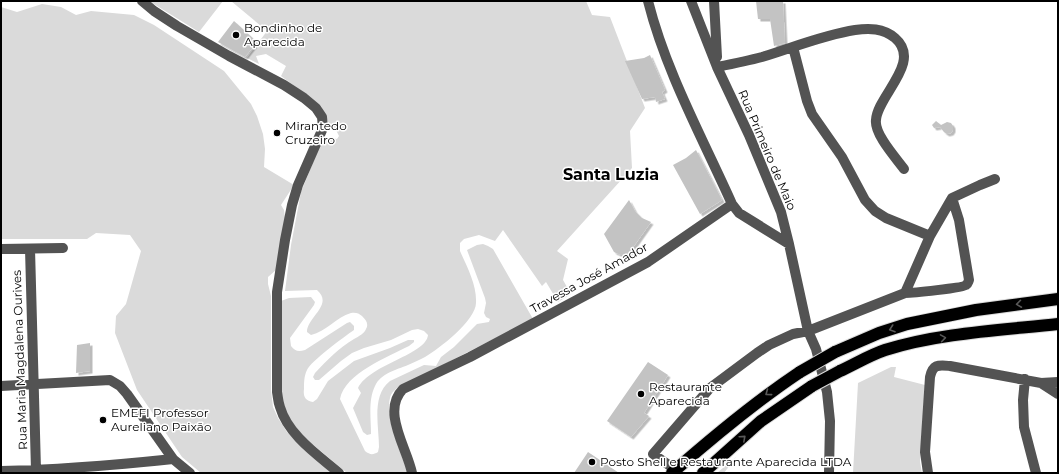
<svg xmlns="http://www.w3.org/2000/svg" width="1059" height="474" font-family="Montserrat,sans-serif">
<style>
.green{fill:#dadada}
.building{fill:#c3c3c3;filter:url(#shadow)}
.lines{fill:none;stroke-linecap:round;stroke-linejoin:round}
.highway-casing{stroke:#dbdbdb;stroke-width:14}
.minor{stroke:#535353;stroke-width:10}
.highway{stroke:#000;stroke-width:12}
.highway-bridge-casing{stroke:#dbdbdb;stroke-width:14;stroke-linecap:butt}
.highway-bridge{stroke:#000;stroke-width:12}
.oneway{stroke:#595959}
.poi-dot{fill:#000;stroke:#fff;stroke-width:1.5}
.labels{text-anchor:middle;stroke-width:3;stroke-linejoin:round;paint-order:stroke}
.poi-label{font-size:12px;fill:#000;stroke:#fff;text-anchor:start}
.street-label{font-size:12px;fill:#000;stroke:#fff}
.district-label{font-size:16px;font-weight:bold;fill:#000;stroke:#fff}
</style>
<defs>
<filter id="shadow"><feDropShadow dx="2.5" dy="2.5" stdDeviation="0" flood-color="#0004"/></filter>
</defs>
<rect width="100%" height="100%" fill="#fff"/>
<path class="green" d="M 149,1 L 223,1 L 199,32 Z
M 231,1 L 586,1 L 592,15 L 610,17 L 645,108 L 630,131 L 632,168 L 557,251 L 568,259 L 563,280 L 571,294 L 558,302 L 546,282 L 542,286 L 503,230 L 495,241 L 479,235 L 464,239 L 460,243 L 460,251 C 467,267 477,285 476,303 C 476,320 439,349 425,357 C 420,360 414,362 408,365 C 396,370 381,373 375,386 C 368,400 371,419 371,434 L 367,435 L 363,432 L 353,408 L 361,393 L 358,388 C 370,364 426,355 428,335 L 424,331 L 418,329 L 412,330 L 391,340 L 364,348 L 352,353 L 341,361 L 319,380 L 315,380 L 313,377 L 315,373 C 327,360 339,348 354,339 C 359,336 364,334 366,329 C 369,324 366,320 362,316 C 359,313 355,312 351,313 C 336,317 326,332 311,335 L 307,332 C 307,317 334,305 317,290 L 285,291 L 291,245 L 301,192 L 322,140 L 326,137 L 337,139 L 339,136 L 335,128 L 328,122 L 321,106 L 281,76 L 286,66 L 266,54 L 256,56 L 259,64 L 247,58 L 267,31 Z
M 42,4 L 61,7 L 76,15 L 91,11 L 134,15 L 154,25 L 224,71 L 251,104 L 257,116 L 263,134 L 265,149 L 264,167 L 294,185 L 281,205 L 284,210 L 285,218 L 276,270 L 268,277 L 268,284 L 271,296 L 271,390 L 273,407 L 278,418 L 287,432 L 333,473 L 201,473 L 182,457 L 137,390 L 115,333 L 116,316 L 126,304 L 141,251 L 130,235 L 96,233 L 87,239 L 1,239 L 1,7 L 17,12 Z
M 483,244 L 488,246 L 493,249 L 533,319 L 397,388 C 394,391 391,393 390,398 C 385,415 402,455 408,473 L 347,473 L 304,437 L 289,418 L 281,400 L 281,301 L 289,298 L 311,297 L 315,302 L 314,305 L 290,338 L 291,346 C 295,351 298,352 305,350 L 347,323 L 350,322 L 354,326 L 354,330 C 344,337 311,361 307,370 C 304,376 304,383 304,389 C 303,396 305,401 313,402 L 317,399 L 328,381 L 354,361 L 390,348 L 408,340 L 414,340 L 414,342 L 409,346 C 388,357 345,373 340,399 L 365,451 C 370,455 373,455 378,452 L 379,447 C 379,426 371,396 390,381 L 424,365 L 436,366 L 441,357 L 454,347 L 477,324 L 489,322 L 490,319 L 486,317 L 484,313 L 486,303 L 485,298 L 467,250 L 477,245 Z
M 891,367 L 896,367 L 894,377 L 925,385 L 920,462 L 922,473 L 853,473 L 858,383 Z
M 736,457 L 724,473 L 717,473 Z"/>
<path class="building" d="M 756,1 L 783,1 L 785,43 L 774,46 L 770,19 L 758,19 Z
M 234,21 L 257,42 L 245,57 L 218,42 Z
M 650,55 L 665,90 L 662,92 L 665,99 L 656,102 L 655,97 L 642,99 L 625,61 L 644,58 Z
M 936,121 L 941,125 L 947,122 L 951,123 L 953,126 L 953,130 L 951,133 L 947,134 L 944,132 L 940,127 L 934,128 L 932,125 Z
M 696,150 L 722,200 L 700,214 L 673,165 L 686,158 Z
M 629,200 L 635,211 L 642,218 L 651,222 L 629,253 L 621,255 L 614,252 L 604,234 Z
M 90,343 L 90,371 L 76,373 L 77,345 Z
M 648,362 L 668,375 L 644,413 L 649,416 L 631,437 L 607,421 Z
M 588,452 L 619,473 L 574,473 Z"/>
<g class="lines">
<defs>
<path id="highway" d="M 835,352 L 879,333 L 907,324 L 976,310 L 1058,299
M 840,371 C 855,364 870,355 885,350 C 938,333 1003,330 1058,324
M 672,473 C 713,437 755,402 800,372
M 703,473 L 761,421 L 812,386"/>
</defs>
<use href="#highway" class="highway-casing"/>
<path class="minor" d="M 142,1 L 154,11 L 177,26 L 229,56 L 284,85 L 304,98 L 316,108 L 322,117 L 323,128 L 298,185 L 292,205 L 285,240 L 277,292 L 277,392 C 278,397 278,402 280,407 C 288,435 318,455 339,473
M 648,1 C 666,72 702,137 732,204 L 739,213 L 789,244
M 691,1 L 717,67 L 749,135 L 781,212 L 789,244 L 808,331 L 816,349 L 827,392 L 830,421 L 829,473
M 714,1 L 717,57
M 793,47 L 807,101 L 812,114 L 842,157 L 865,200 L 875,211 L 886,218 L 930,236
M 717,67 C 732,64 747,61 762,57 C 792,48 823,35 855,30 C 869,28 883,28 895,38 C 923,62 877,96 876,120 C 874,134 896,158 904,169
M 1,249 L 63,248
M 30,249 L 36,470
M 905,293 L 930,236 L 952,198 L 980,185 L 995,179
M 1025,379 L 1023,400 L 1024,427 L 1036,473
M 1041,383 L 1058,394
M 1,386 L 110,380 L 120,386 L 127,394 L 173,459 L 190,473
M 676,470 L 653,454 L 710,388 L 757,353 L 769,345 L 793,334 L 808,331 L 905,293 C 912,293 963,288 966,285 C 968,284 968,282 969,280 L 959,220 L 952,198
M 1,471 C 58,470 116,465 173,459
M 412,473 C 407,448 381,411 403,389 L 470,357 L 648,262 L 732,204
M 928,473 L 925,452 L 930,377 C 933,364 938,365 950,366 L 1041,383 L 1058,382"/>
<use href="#highway" class="highway"/>
<defs>
<path id="highway-bridge" d="M 800,372 L 835,352
M 812,386 L 840,371"/>
</defs>
<use href="#highway-bridge" class="highway-bridge-casing"/>
<use href="#highway-bridge" class="highway-bridge"/>
</g>
<defs><path id="oneway-chevron" d="M-2-3.5L2.5 0L-2 3.5" fill="none" stroke-width="1.6" stroke-linecap="round" stroke-linejoin="round"/></defs>
<g class="oneway">
<use href="#oneway-chevron" transform="translate(1019 304) rotate(172)"/>
<use href="#oneway-chevron" transform="translate(892 329) rotate(161)"/>
<use href="#oneway-chevron" transform="translate(943 338) rotate(-9)"/>
<use href="#oneway-chevron" transform="translate(768 393) rotate(143)"/>
<use href="#oneway-chevron" transform="translate(743 438) rotate(-42)"/>
</g>
<g class="poi-dot">
<circle cx="236" cy="35" r="4"/>
<circle cx="277" cy="133" r="4"/>
<circle cx="641" cy="394" r="4"/>
<circle cx="103" cy="420" r="4"/>
<circle cx="592" cy="462" r="4"/>
</g>
<g class="labels">
<g class="poi-label">
<text x="244" y="32">Bondinho de<tspan x="244" dy="14">Aparecida</tspan></text>
<text x="285" y="130">Mirantedo<tspan x="285" dy="14">Cruzeiro</tspan></text>
<text x="649" y="391">Restaurante<tspan x="649" dy="14">Aparecida</tspan></text>
<text x="111" y="417">EMEFI Professor<tspan x="111" dy="14">Aureliano Paixão</tspan></text>
<text x="600" y="466">Posto Shell e Restaurante Aparecida LTDA</text>
</g>
<g class="street-label">
<text transform="translate(767 150) rotate(67)" y="4">Rua Primeiro de Maio</text>
<text transform="translate(589 278) rotate(-29)" y="4">Travessa José Amador</text>
<text transform="translate(20 360) rotate(-92)" y="4">Rua Maria Magdalena Ourives</text>
</g>
<g class="district-label">
<text x="611" y="180">Santa Luzia</text>
</g>
</g>
<rect width="1059" height="474" fill="none" stroke="#000000" stroke-width="4"/>
</svg>
